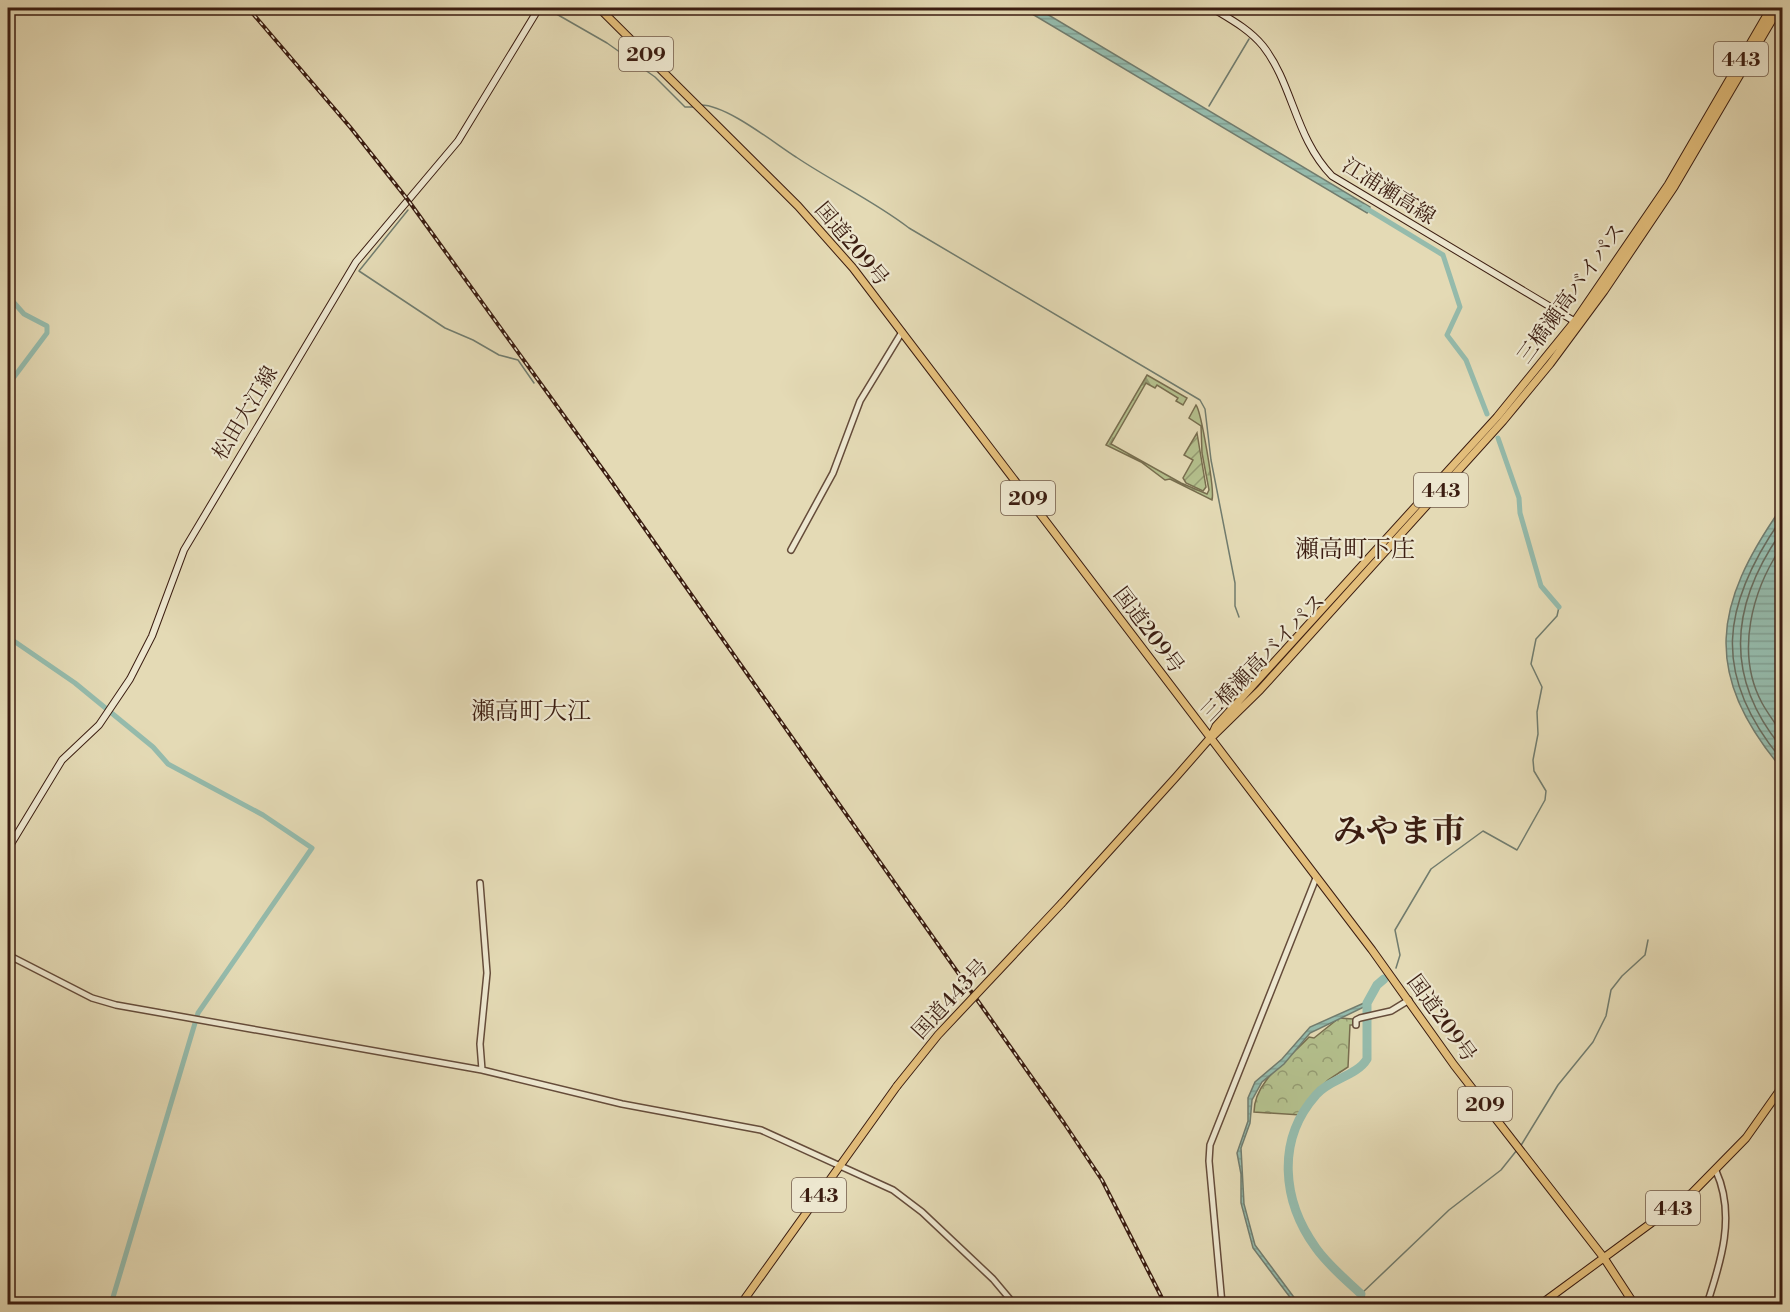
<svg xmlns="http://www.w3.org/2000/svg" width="1790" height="1312" font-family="'Libre Bodoni','Noto Serif JP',serif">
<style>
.forest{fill:url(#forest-firs);stroke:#786e4f;stroke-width:1.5}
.park{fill:url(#park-crowns);stroke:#786e4f;stroke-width:1.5}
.garden{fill:url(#garden-furrows);stroke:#786e4f;stroke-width:1.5}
.water{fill:url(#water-rules);stroke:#717c6e;stroke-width:1.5}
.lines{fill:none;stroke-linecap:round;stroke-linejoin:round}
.shore{stroke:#686c5e;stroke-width:1.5}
.stream{stroke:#717c6e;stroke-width:1.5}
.canal{stroke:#95bbac;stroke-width:5}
.river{stroke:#95bbac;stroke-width:9}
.tertiary-casing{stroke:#654c3a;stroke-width:8}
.secondary-casing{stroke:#3b1d11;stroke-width:8}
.trunk-casing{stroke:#3b1d11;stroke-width:9}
.tertiary{stroke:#ede7cf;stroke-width:5}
.secondary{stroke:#ede7cf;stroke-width:6}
.trunk{stroke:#e2bd7a;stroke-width:7}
.rail-casing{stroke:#3b1d11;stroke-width:4}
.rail{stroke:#ede7cf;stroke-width:1.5;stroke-dasharray:4.5;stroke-linecap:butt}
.trunk-bridge-casing{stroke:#3b1d11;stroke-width:9;stroke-linecap:butt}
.trunk-bridge{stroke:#e2bd7a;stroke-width:7}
.labels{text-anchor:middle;stroke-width:4.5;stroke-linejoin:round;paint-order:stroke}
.shield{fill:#ede7cf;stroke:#705a4a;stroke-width:1.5}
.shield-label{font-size:20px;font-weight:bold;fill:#3b1d11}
.street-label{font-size:21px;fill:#3b1d11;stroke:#ede7cf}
.quarter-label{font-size:24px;fill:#3b1d11;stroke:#ede7cf}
.town-label{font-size:33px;font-weight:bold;fill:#3b1d11;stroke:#ede7cf}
</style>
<defs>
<pattern id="forest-firs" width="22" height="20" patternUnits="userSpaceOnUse" patternTransform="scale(1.5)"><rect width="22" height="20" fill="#b4c08d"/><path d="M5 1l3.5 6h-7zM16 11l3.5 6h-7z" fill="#949b72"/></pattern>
<pattern id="park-crowns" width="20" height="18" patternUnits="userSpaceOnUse" patternTransform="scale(1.5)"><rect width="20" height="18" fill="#b4c08d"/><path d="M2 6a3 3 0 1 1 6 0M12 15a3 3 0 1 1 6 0" fill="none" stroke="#949b72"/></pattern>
<pattern id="garden-furrows" width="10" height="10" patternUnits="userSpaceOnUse" patternTransform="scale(1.5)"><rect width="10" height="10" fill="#b4c08d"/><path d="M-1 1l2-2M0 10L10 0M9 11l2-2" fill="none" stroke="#949b72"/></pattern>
<pattern id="water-rules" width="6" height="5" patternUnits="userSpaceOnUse" patternTransform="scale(1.5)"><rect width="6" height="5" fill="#95bbac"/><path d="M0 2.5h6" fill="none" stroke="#81a093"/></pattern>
</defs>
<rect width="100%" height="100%" fill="#e4dab5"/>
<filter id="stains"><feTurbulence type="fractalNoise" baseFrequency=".00333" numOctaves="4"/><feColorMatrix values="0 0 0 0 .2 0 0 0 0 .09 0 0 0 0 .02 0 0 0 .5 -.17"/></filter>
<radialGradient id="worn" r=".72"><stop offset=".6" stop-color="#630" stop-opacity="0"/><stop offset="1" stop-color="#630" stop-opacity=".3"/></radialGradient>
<path class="forest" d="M 1147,375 L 1187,398 L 1183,405 L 1176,401 L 1178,398 L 1157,385 L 1155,388 L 1146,383 L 1111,444 L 1181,483 L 1207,494 L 1209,490 L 1202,453 L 1201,426 L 1189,418 L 1196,405 C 1201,411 1215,491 1212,500 L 1170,479 L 1165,480 L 1141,462 L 1106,445 Z"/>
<path class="park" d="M 1339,1018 L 1353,1019 L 1353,1025 L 1350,1025 L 1348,1067 L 1328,1080 L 1313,1095 L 1301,1115 L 1254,1112 C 1254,1081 1289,1059 1309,1037 L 1314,1038 Z"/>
<path class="garden" d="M 1197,433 L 1206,487 L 1203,491 L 1186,483 L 1183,478 L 1193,460 L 1184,455 Z"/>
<path class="water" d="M 1022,8 L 1037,8 L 1370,207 L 1367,213 Z
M 1782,507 L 1782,769 C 1702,673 1713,605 1782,507 Z
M 1364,1003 L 1366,1006 L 1310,1033 L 1284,1064 L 1262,1082 L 1252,1100 L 1250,1123 L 1241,1148 L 1244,1204 L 1255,1245 L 1299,1304 L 1295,1304 L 1253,1248 L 1241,1203 L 1241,1174 L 1237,1153 L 1248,1121 L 1248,1098 L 1255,1082 L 1282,1059 L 1310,1027 Z"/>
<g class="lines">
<path class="shore" d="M 1782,518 C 1721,605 1711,675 1782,760
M 1782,531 C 1731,603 1723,677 1782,748
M 1782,546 C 1752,590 1735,653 1762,703 C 1768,714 1776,724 1782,734"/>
<path class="stream" d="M 546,8 L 607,43 L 655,77 L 685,107 L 693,107
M 701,105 C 727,105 774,143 796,157 C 833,182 874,201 909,228 L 1200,400 L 1205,409 L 1211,460 L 1235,583 L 1235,606 L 1239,617
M 1209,106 L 1249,39
M 408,210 L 359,271 L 445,328 L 473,340 L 499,355 L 518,360 L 534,383
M 1396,968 L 1400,955 L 1395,930 L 1431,869 L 1483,831 L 1517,850 L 1545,800 L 1546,791 L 1534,771 L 1533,760 L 1538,734 L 1537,712 L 1542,687 L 1531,664 L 1536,639 L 1557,616 L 1559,607
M 1520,1147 L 1558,1085 L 1593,1042 L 1606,1016 L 1611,990 L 1622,976 L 1645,955 L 1648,940
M 1372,1304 L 1361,1294 L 1449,1210 L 1501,1170 L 1517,1150"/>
<path class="canal" d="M 1364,207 L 1443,255 L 1460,307 L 1447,335 L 1466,360 L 1487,414
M 8,296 L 24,314 L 47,326 L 47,333 L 14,377 L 8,381
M 1498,438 L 1519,498 L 1520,513 L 1541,586 L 1559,607
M 8,637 L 75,683 L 153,747 L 168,764 L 263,815 L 312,848 L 198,1013 L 111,1304"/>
<path class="river" d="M 1361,1294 C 1345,1279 1328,1265 1316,1248 C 1282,1201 1276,1140 1316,1095 C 1329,1079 1357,1076 1367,1059 L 1367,1003 L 1377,985 L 1384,979"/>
<defs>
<path id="tertiary" d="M 791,550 L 833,473 L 860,401 L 902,332
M 480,883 L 487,973 L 480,1044 L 482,1070
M 8,955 L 92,998 L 116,1005 L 482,1070 L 622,1104 L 761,1130 L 893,1190 L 922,1212 L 993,1279 L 1014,1304
M 1356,1025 L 1356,1020 L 1360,1018 L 1391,1011 L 1409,1000
M 1222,1304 L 1209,1161 L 1210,1145 L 1316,878
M 1707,1304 C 1721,1262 1736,1215 1716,1171"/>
<path id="secondary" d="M 1212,8 C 1230,19 1249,29 1263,46 C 1293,84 1295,138 1332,176 L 1579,324
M 8,849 L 62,760 L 99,725 L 130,679 L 152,636 L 184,550 L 356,262 L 458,141 L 539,8"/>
<path id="trunk" d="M 599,8 L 798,206 L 853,268 L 1372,950 L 1454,1065 L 1604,1258 L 1634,1304
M 1213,736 L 1260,690 L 1503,421 L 1550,364 L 1604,291 L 1674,187 L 1779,8
M 1062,903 L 1176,777 L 1211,737 L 1216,726 L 1497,417 L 1575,321 L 1668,185 L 1771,8
M 741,1304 L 897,1086
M 1541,1304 L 1692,1193 L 1746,1138 L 1782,1087"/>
</defs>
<use href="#tertiary" class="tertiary-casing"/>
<use href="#secondary" class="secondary-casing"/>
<use href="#trunk" class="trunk-casing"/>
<use href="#tertiary" class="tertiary"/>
<use href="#secondary" class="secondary"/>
<use href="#trunk" class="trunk"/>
<defs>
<path id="rail" d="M 248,8 L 350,127 L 408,200 L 609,478 L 1064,1123 L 1102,1180 L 1165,1304"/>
</defs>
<use href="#rail" class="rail-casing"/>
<use href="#rail" class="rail"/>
<defs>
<path id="trunk-bridge" d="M 897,1086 L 938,1035 L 1062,903"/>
</defs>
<use href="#trunk-bridge" class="trunk-bridge-casing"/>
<use href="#trunk-bridge" class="trunk-bridge"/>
</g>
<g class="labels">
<g class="shield">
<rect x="619" y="37" width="54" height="34" rx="4.5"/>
<rect x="1714" y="42" width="54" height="34" rx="4.5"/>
<rect x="1414" y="473" width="54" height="34" rx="4.5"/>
<rect x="1001" y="481" width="54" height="34" rx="4.5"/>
<rect x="1458" y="1087" width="54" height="34" rx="4.5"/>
<rect x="792" y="1178" width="54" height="34" rx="4.5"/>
<rect x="1646" y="1191" width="54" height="34" rx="4.5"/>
</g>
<g class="shield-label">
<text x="646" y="61">209</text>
<text x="1741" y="66">443</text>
<text x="1441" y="497">443</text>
<text x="1028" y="505">209</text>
<text x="1485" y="1111">209</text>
<text x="819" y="1202">443</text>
<text x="1673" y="1215">443</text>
</g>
<g class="street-label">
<text transform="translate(1389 191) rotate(32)" y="7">江浦瀬高線</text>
<text transform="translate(852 244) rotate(50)" y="7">国道209号</text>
<text transform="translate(1571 293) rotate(-54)" y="7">三橋瀬高バイパス</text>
<text transform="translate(245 413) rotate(-59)" y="7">松田大江線</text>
<text transform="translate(1149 630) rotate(53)" y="7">国道209号</text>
<text transform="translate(1263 657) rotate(-46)" y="7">三橋瀬高バイパス</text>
<text transform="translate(950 999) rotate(-47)" y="7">国道443号</text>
<text transform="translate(1442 1018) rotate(54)" y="7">国道209号</text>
</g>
<g class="quarter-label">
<text x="1355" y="557">瀬高町下庄</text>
<text x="531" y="719">瀬高町大江</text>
</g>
<g class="town-label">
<text x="1399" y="842">みやま市</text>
</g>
</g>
<rect width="1790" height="1312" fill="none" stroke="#e4dab5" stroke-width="30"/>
<rect x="9" y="9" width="1772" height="1294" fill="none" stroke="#3b1d11" stroke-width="3"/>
<rect x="15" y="15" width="1760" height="1282" fill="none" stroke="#3b1d11" stroke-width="1.5"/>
<rect width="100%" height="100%" filter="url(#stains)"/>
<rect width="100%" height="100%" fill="url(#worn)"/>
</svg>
